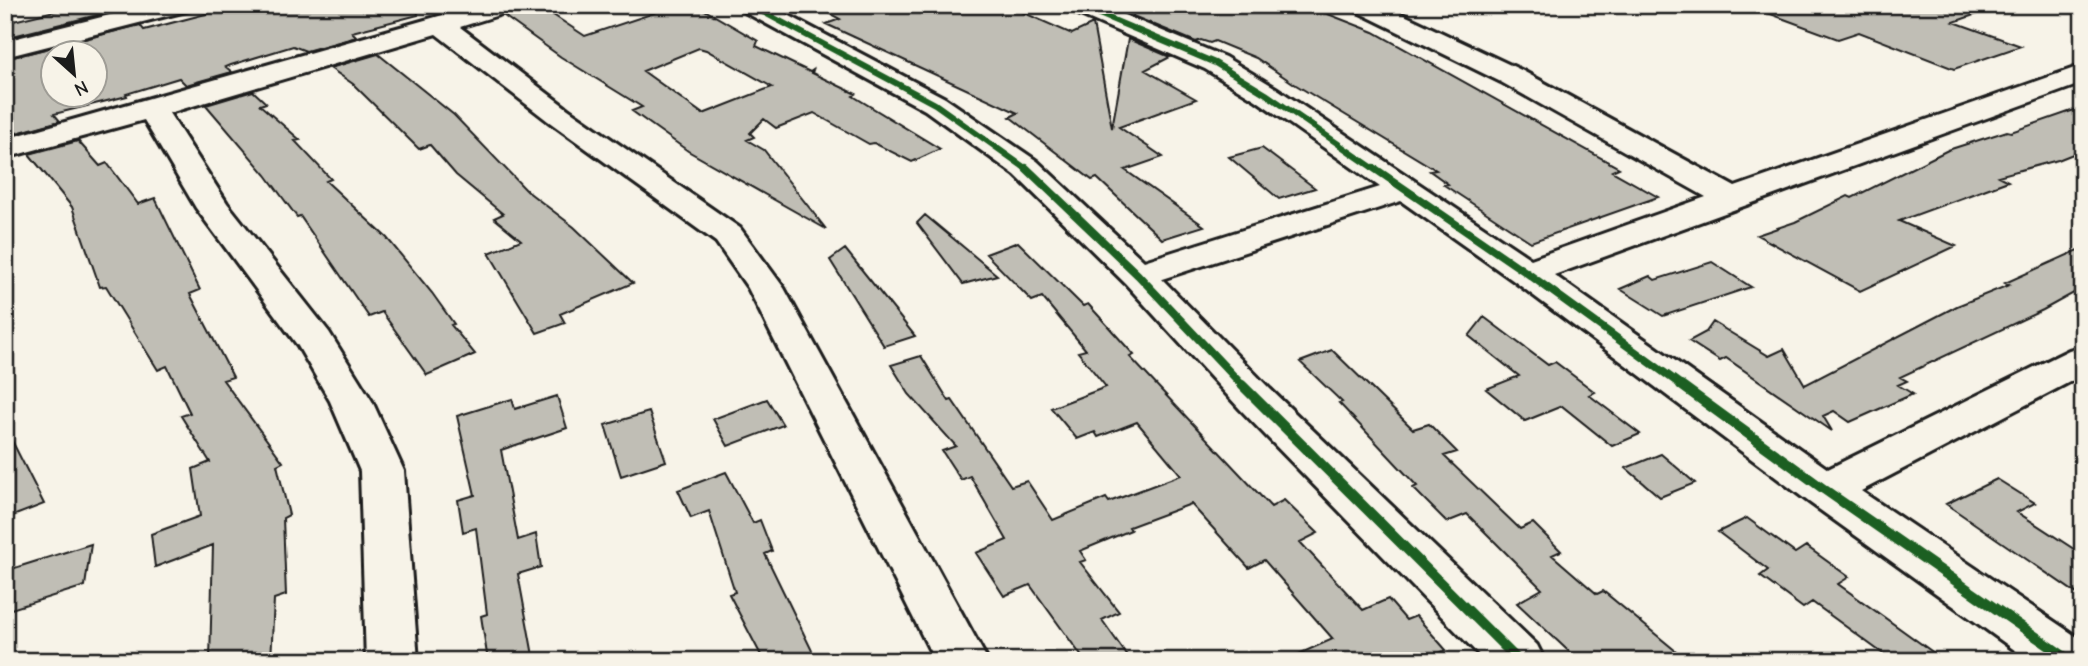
<svg xmlns="http://www.w3.org/2000/svg" width="2088" height="666" font-family="'Comic Neue',sans-serif">
<style>
.building{fill:#c0beb5;stroke:#1c1c1c;stroke-width:2;fill-rule:evenodd}
.lines{fill:none;stroke-linecap:round;stroke-linejoin:round}
.minor-casing{stroke:#1c1c1c;stroke-width:6}
.minor{fill:#f7f3e8;fill-rule:evenodd}
.cycleway-far2-casing{stroke:#f7f3e8;stroke-width:10}
.cycleway-far1-casing{stroke:#f7f3e8;stroke-width:12}
.cycleway-casing{stroke:#f7f3e8;stroke-width:15}
.cycleway-far2{stroke:#1b5e20;stroke-width:6}
.cycleway-far1{stroke:#1b5e20;stroke-width:8}
.cycleway{stroke:#1b5e20;stroke-width:10}
</style>
<rect width="100%" height="100%" fill="#f7f3e8"/>
<filter id="ink" filterUnits="userSpaceOnUse"><feTurbulence type="fractalNoise" baseFrequency=".0143" numOctaves="2"/><feDisplacementMap in="SourceGraphic" scale="14" xChannelSelector="R" yChannelSelector="G"/><feConvolveMatrix kernelMatrix="1 2 1 2 8 2 1 2 1" color-interpolation-filters="sRGB"/></filter>
<g filter="url(#ink)">
<path class="building" d="M 79,5 L 122,5 L 125,8 L 5,38 L 5,23 Z
M 240,5 L 417,5 L 418,15 L 352,32 L 357,37 L 306,51 L 293,46 L 231,65 L 226,67 L 232,72 L 186,85 L 179,78 L 126,94 L 127,96 L 54,114 L 60,121 L 13,134 L 5,125 L 5,59 L 140,25 L 144,30 ZM 52,52 L 94,52 L 94,94 L 52,94 Z
M 520,5 L 538,5 L 585,36 L 678,5 L 696,5 L 758,41 L 756,46 L 810,72 L 813,70 L 812,73 L 856,94 L 853,96 L 940,149 L 912,162 L 874,143 L 869,144 L 814,113 L 776,128 L 764,119 L 750,133 L 754,137 L 747,140 L 764,150 L 826,229 L 688,151 L 632,111 L 642,107 L 561,57 L 504,16 L 516,13 ZM 699,48 L 706,50 L 772,87 L 703,114 L 643,71 Z
M 814,5 L 1006,5 L 1072,34 L 1093,24 L 1112,128 L 1128,39 L 1170,57 L 1145,70 L 1196,99 L 1119,127 L 1163,157 L 1125,170 L 1204,226 L 1162,239 L 1097,178 L 1092,180 L 1010,117 L 1018,113 L 826,24 L 840,19 Z
M 1134,5 L 1305,5 L 1374,32 L 1619,168 L 1612,171 L 1658,197 L 1531,242 L 1444,185 L 1448,184 L 1430,171 L 1436,170 L 1296,85 L 1256,58 L 1215,41 L 1210,43 L 1201,40 L 1196,42 L 1133,16 Z
M 1755,5 L 1987,5 L 1988,10 L 1954,22 L 2021,46 L 1954,69 L 1859,32 L 1838,39 L 1754,8 Z
M 378,54 L 454,115 L 527,191 L 574,227 L 633,283 L 560,314 L 565,323 L 537,333 L 489,253 L 521,240 L 494,218 L 503,214 L 456,175 L 430,145 L 419,149 L 353,84 L 330,68 Z
M 253,91 L 266,103 L 260,105 L 300,140 L 295,141 L 331,179 L 326,181 L 387,238 L 432,293 L 454,324 L 451,325 L 475,354 L 427,375 L 382,312 L 369,317 L 300,216 L 297,217 L 266,175 L 206,105 Z
M 2083,107 L 2083,150 L 2058,160 L 1998,176 L 2008,181 L 1899,221 L 1956,246 L 1860,291 L 1757,235 L 1795,222 L 1848,196 L 1852,198 L 1948,150 L 2007,131 L 2011,132 Z
M 78,141 L 100,166 L 107,163 L 138,204 L 155,198 L 200,290 L 190,294 L 233,377 L 223,380 L 283,462 L 277,465 L 289,515 L 283,518 L 286,595 L 274,599 L 271,661 L 210,661 L 213,545 L 155,567 L 151,534 L 200,516 L 193,469 L 210,462 L 181,416 L 190,413 L 167,366 L 158,370 L 106,286 L 100,287 L 72,207 L 29,154 Z
M 1262,148 L 1315,188 L 1279,199 L 1229,157 Z
M 925,215 L 997,275 L 963,284 L 917,223 Z
M 1018,242 L 1083,306 L 1088,304 L 1134,355 L 1130,357 L 1271,507 L 1284,500 L 1318,533 L 1300,542 L 1363,610 L 1388,599 L 1406,620 L 1416,616 L 1446,650 L 1422,661 L 1283,661 L 1333,639 L 1264,560 L 1249,568 L 1191,504 L 1129,527 L 1131,530 L 1080,551 L 1086,560 L 1080,562 L 1119,612 L 1102,620 L 1131,661 L 1085,661 L 1030,585 L 1004,596 L 976,553 L 1007,540 L 970,476 L 961,480 L 942,451 L 956,446 L 909,394 L 891,365 L 921,356 L 949,401 L 952,400 L 1011,486 L 1027,481 L 1053,520 L 1106,498 L 1109,502 L 1181,475 L 1137,422 L 1098,437 L 1095,432 L 1077,439 L 1051,408 L 1106,387 L 1078,352 L 1086,350 L 1042,297 L 1032,301 L 986,254 Z
M 2083,248 L 2083,288 L 2043,310 L 1900,377 L 1907,381 L 1898,385 L 1913,394 L 1850,422 L 1834,411 L 1823,416 L 1832,431 L 1726,358 L 1720,361 L 1689,341 L 1706,332 L 1713,322 L 1769,356 L 1784,349 L 1805,385 L 1957,306 L 2009,285 L 2005,283 Z
M 845,249 L 915,336 L 884,346 L 830,260 Z
M 1712,262 L 1751,287 L 1663,316 L 1620,289 L 1650,276 L 1655,280 Z
M 1484,317 L 1548,365 L 1555,362 L 1595,392 L 1589,395 L 1640,434 L 1612,446 L 1562,406 L 1525,421 L 1486,389 L 1519,376 L 1469,336 Z
M 1332,350 L 1413,429 L 1429,424 L 1457,452 L 1444,456 L 1520,529 L 1533,523 L 1561,551 L 1552,555 L 1597,594 L 1603,591 L 1688,661 L 1579,661 L 1517,603 L 1542,589 L 1467,514 L 1447,522 L 1413,488 L 1417,486 L 1339,403 L 1342,402 L 1300,362 Z
M 557,396 L 567,428 L 501,450 L 518,540 L 536,534 L 541,567 L 518,574 L 534,661 L 488,661 L 481,616 L 487,614 L 476,528 L 463,532 L 458,500 L 475,495 L 457,416 L 512,399 L 515,409 Z
M 767,399 L 783,425 L 728,446 L 713,419 Z
M 649,412 L 666,461 L 621,476 L 605,425 Z
M 5,427 L 44,504 L 5,519 Z
M 1661,454 L 1695,483 L 1660,497 L 1626,468 Z
M 726,472 L 753,523 L 760,520 L 772,551 L 765,554 L 817,661 L 764,661 L 729,594 L 735,592 L 709,511 L 691,518 L 678,490 Z
M 1997,479 L 2035,503 L 2017,512 L 2083,555 L 2083,598 L 1946,504 Z
M 1747,518 L 1795,553 L 1806,546 L 1849,577 L 1838,584 L 1945,661 L 1893,661 L 1812,602 L 1803,608 L 1760,576 L 1768,570 L 1718,532 Z
M 91,544 L 85,586 L 5,611 L 5,571 Z"/>
<g class="lines">
<defs>
<path id="minor" d="M 150,5 L 193,5 L 190,10 L 5,57 L 5,41 Z
M 478,5 L 518,5 L 515,10 L 460,27 L 568,109 L 740,228 L 784,288 L 988,661 L 935,661 L 748,288 L 716,242 L 548,121 L 436,34 L 169,113 L 227,203 L 329,332 L 372,401 L 404,471 L 418,661 L 366,661 L 360,471 L 330,401 L 298,346 L 196,208 L 144,120 L 5,158 L 5,139 Z
M 738,5 L 769,5 L 945,98 L 1037,161 L 1144,261 L 1380,187 L 1256,100 L 1205,69 L 1069,10 L 1066,5 L 1100,5 L 1225,57 L 1276,88 L 1531,259 L 1706,197 L 1501,82 L 1354,10 L 1351,5 L 1383,5 L 1521,70 L 1735,187 L 2083,65 L 2083,83 L 1554,275 L 1828,469 L 2069,350 L 2083,346 L 2083,375 L 1861,491 L 2083,641 L 2083,661 L 2030,661 L 1809,502 L 1514,281 L 1401,201 L 1162,279 L 1270,389 L 1537,645 L 1545,661 L 1485,661 L 1240,409 L 1125,283 L 1015,175 L 925,110 L 741,10 Z"/>
</defs>
<use href="#minor" class="minor-casing"/>
<use href="#minor" class="minor"/>
<defs>
<path id="cycleway-far2" d="M 750,5 L 935,104 L 1028,170
M 1078,5 L 1215,63 L 1266,94 L 1376,170"/>
<path id="cycleway-far1" d="M 1026,168 L 1138,275 L 1244,387
M 1374,168 L 1527,273 L 1684,387"/>
<path id="cycleway" d="M 1242,385 L 1519,661
M 1681,385 L 1825,490 L 2071,661"/>
</defs>
<use href="#cycleway-far2" class="cycleway-far2-casing"/>
<use href="#cycleway-far1" class="cycleway-far1-casing"/>
<use href="#cycleway" class="cycleway-casing"/>
<use href="#cycleway-far2" class="cycleway-far2"/>
<use href="#cycleway-far1" class="cycleway-far1"/>
<use href="#cycleway" class="cycleway"/>
</g>
</g>
<rect width="2088" height="666" fill="none" stroke="#f7f3e8" stroke-width="28"/>
<rect x="14" y="14" width="2060" height="638" fill="none" stroke="#1c1c1c" stroke-width="2.5" filter="url(#ink)"/>
<g transform="translate(74 74) rotate(153)"><circle r="33" fill="#f7f3e8" stroke="#9f9d96" stroke-width="2"/>
<path d="M0-5L12 26L0 18L-12 26Z" fill="#1c1c1c"/>
<text y="-10" font-size="19" font-weight="bold" text-anchor="middle" fill="#1c1c1c">N</text>
</g>
</svg>
